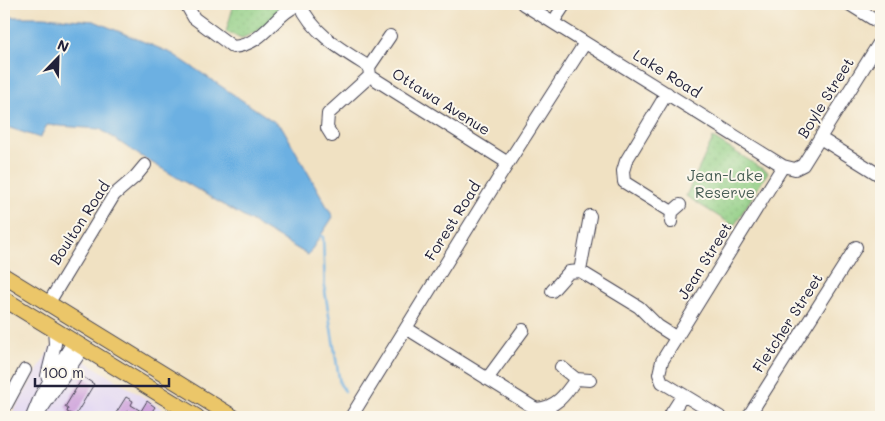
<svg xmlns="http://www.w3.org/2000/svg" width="885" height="421" font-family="Mali,sans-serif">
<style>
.built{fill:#e0d4f4}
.park{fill:url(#park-dots);stroke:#597860}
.water{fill:#6cb0e2;stroke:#47698e}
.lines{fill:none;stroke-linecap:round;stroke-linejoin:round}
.stream{stroke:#6cb0e2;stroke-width:2.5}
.building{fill:#c897d9}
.minor-casing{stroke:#413f4f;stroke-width:14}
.major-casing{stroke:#413f4f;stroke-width:17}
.minor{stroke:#fff;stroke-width:12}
.major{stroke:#ebc669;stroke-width:15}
.labels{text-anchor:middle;stroke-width:4;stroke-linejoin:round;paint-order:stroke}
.street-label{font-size:15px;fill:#22223b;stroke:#fbf7ec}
.park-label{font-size:15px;fill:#485e55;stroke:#fbf7ec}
</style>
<defs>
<pattern id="park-dots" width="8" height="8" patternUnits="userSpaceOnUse" patternTransform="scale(1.25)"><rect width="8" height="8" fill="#90ce84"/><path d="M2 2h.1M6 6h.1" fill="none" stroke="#7cb173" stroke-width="1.8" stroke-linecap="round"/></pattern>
</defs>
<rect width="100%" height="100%" fill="#fbf7ec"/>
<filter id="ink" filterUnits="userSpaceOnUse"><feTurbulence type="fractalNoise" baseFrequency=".02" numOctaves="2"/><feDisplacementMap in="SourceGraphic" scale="10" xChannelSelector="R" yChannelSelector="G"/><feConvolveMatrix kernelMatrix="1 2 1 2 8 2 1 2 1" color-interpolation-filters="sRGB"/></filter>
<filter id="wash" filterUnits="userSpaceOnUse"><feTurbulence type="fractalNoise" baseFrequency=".0096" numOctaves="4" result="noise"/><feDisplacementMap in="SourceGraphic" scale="20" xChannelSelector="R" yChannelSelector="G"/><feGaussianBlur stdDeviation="1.12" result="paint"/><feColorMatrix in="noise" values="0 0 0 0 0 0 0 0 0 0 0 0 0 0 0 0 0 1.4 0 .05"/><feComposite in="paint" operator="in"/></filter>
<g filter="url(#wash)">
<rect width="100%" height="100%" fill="#f0e1c2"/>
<path class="built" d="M 59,345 L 176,417 L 10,417 L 51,347 Z"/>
<path class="park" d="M 234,4 L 291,4 L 258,31 L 242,38 L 226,32 Z
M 713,138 L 768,172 L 734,226 L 686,196 Z"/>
<path class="water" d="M 4,17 L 44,17 L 94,21 L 173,54 L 282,127 L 333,217 L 308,255 L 139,155 L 100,129 L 47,125 L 40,138 L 4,126 Z"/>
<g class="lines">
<path class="stream" d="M 320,235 L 323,237 L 325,291 L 340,384 L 345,391"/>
</g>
<g id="blocks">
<path class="building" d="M 83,377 L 94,384 L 75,416 L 67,412 L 68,409 L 65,407 Z
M 126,397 L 133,401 L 131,405 L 141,411 L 147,401 L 155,407 L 148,417 L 137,417 L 127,411 L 123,417 L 116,413 Z"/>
</g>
</g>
<g filter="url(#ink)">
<use href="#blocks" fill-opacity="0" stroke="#413f4f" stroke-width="1"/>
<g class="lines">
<defs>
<path id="minor" d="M 186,4 L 194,18 L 233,47 C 265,44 272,16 299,4
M 300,4 C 313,34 342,50 369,67 L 370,76 L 508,163
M 523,4 L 783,166 L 795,169 L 803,165 L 881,40
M 849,4 L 881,24
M 553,22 L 565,4
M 369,67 L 390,36
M 667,93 L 626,161 L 623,171 L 624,182 L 672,212
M 332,136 L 327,128 L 328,114 L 370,76
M 820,138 L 881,176
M 671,222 L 672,212 L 680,205
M 580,271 L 639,307 L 658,326 L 677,338
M 552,291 L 569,272 L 580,271 L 590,216
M 48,304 L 114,195 L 135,177 L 145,165
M 406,328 L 536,409 C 556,408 565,395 576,379
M 561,367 L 576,379 L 590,380
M 47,376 L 55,344 L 54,330
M 487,379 L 523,330
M 4,409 L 25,370
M 38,414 L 83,348
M 32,417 L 41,395 L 73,342
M 351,417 L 508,163 L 585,43
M 669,417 L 683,395
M 720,417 L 662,382 L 659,374 L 662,361 L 783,166
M 748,417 L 856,247"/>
<path id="major" d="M 4,276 L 233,417
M 4,299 L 197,417"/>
</defs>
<use href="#minor" class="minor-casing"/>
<use href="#major" class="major-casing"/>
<use href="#minor" class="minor"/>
<use href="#major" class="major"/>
</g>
</g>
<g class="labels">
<g class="street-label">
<text transform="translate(667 74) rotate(32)" y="5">Lake Road</text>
<text transform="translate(826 98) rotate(-58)" y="5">Boyle Street</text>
<text transform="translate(441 102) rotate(32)" y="5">Ottawa Avenue</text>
<text transform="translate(453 221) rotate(-58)" y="5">Forest Road</text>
<text transform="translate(80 223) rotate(-57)" y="5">Boulton Road</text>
<text transform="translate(705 261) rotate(-58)" y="5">Jean Street</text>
<text transform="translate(788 323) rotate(-57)" y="5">Fletcher Street</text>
</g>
<g class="park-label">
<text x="725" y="181">Jean-Lake<tspan x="725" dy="17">Reserve</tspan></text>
</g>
</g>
<rect width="885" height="421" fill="none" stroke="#fbf7ec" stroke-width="20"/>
<g transform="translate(58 58) rotate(23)" stroke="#fbf7ec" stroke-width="4" paint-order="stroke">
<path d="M0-4L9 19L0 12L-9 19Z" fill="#22223b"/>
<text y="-8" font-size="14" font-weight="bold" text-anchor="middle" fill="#22223b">N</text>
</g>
<path d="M35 378v8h134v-8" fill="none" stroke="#22223b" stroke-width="2.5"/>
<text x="42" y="378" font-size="15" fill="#22223b" stroke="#fbf7ec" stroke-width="4" paint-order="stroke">100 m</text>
</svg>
